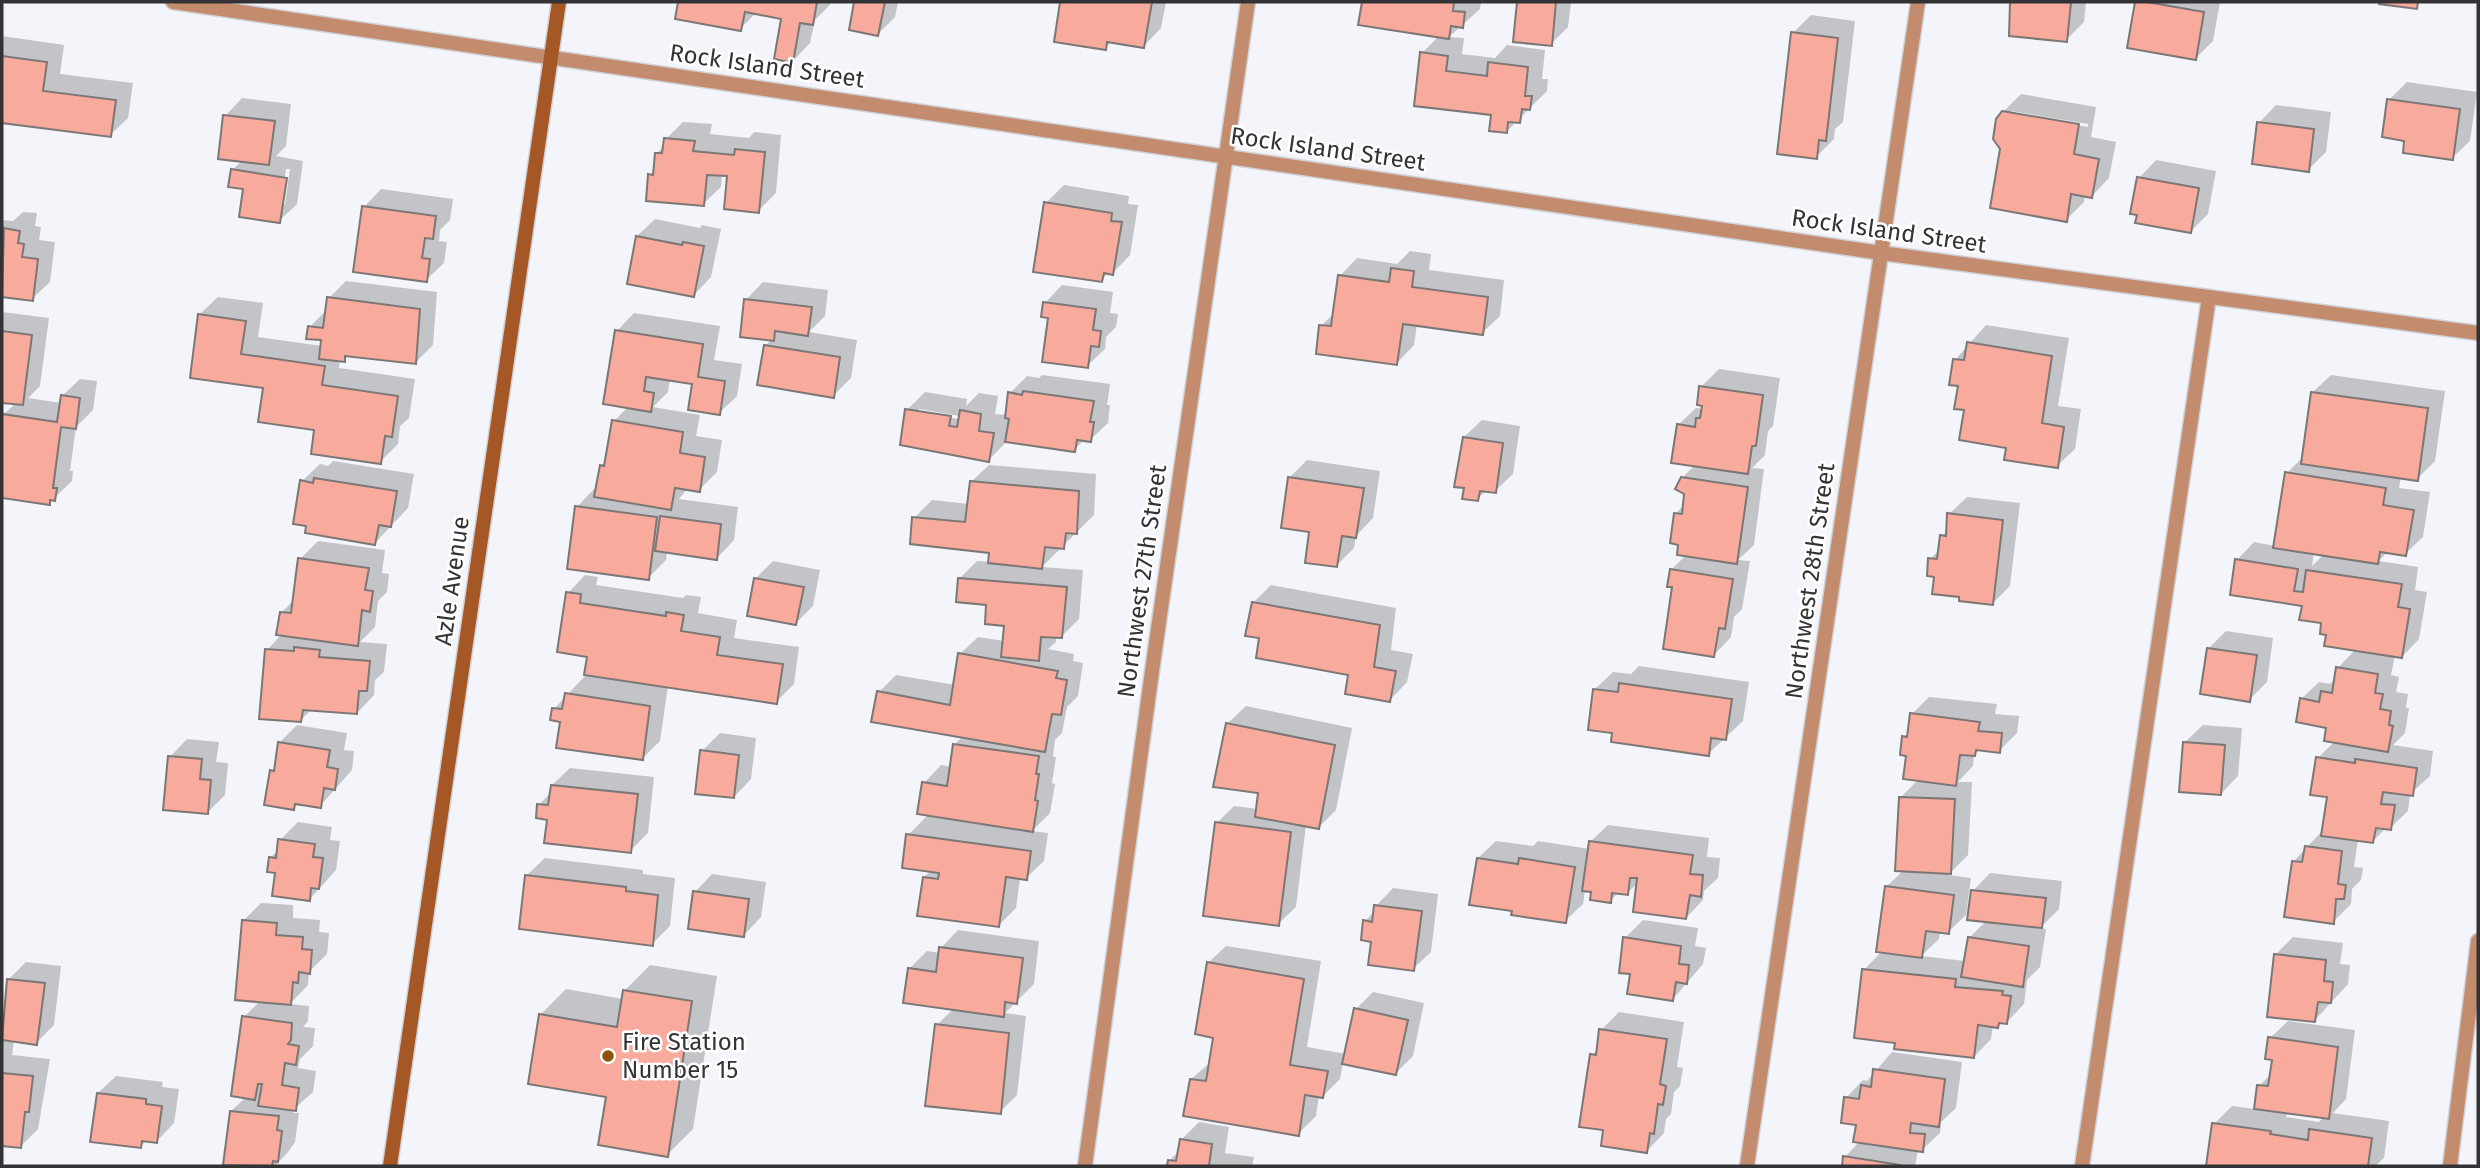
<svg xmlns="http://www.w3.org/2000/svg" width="2480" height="1168" font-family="'Fira Sans',sans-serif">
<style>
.shadow{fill:#0003;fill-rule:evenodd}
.building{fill:#f8ab9c;stroke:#7c7675;stroke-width:2}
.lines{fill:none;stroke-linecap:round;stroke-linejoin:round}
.service-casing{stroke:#d1d2d7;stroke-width:17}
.minor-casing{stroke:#d1d2d7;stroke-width:17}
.secondary-casing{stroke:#d1d2d7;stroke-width:17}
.service{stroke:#c38c6e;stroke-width:14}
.minor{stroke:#c38c6e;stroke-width:14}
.secondary{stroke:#a55725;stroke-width:14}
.poi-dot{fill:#8b5208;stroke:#fff;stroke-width:2.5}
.labels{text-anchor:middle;stroke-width:5;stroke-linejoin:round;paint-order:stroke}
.street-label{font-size:24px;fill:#333335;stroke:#fff}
.poi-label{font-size:24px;fill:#333335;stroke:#fff;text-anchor:start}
</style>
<rect width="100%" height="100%" fill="#f4f5fa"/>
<path class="shadow" d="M 680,2 L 830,2 L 830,5 L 815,20 L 810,43 L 793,61 L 783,17 L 757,12 L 740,29 L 677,18 Z
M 856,2 L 898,2 L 895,17 L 878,34 L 851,29 Z
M 1062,2 L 1166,2 L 1161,28 L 1144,46 L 1112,41 L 1105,48 L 1056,40 Z
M 1364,2 L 1481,2 L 1480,9 L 1449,37 L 1464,38 L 1462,54 L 1495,58 L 1507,45 L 1545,50 L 1542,79 L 1548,79 L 1547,91 L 1507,131 L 1493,114 L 1422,53 L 1439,36 L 1360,23 Z
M 1519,2 L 1571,2 L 1568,27 L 1551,44 L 1515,40 Z
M 2012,2 L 2086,2 L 2084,22 L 2066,40 L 2011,34 Z
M 2136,2 L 2220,2 L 2213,41 L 2196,58 L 2129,47 Z
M 1811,15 L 1855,21 L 1843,122 L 1835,129 L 1834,139 L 1816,157 L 1793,33 Z
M 2,36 L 64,45 L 60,74 L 133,83 L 128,118 L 110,135 L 2,121 Z
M 2407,82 L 2477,92 L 2470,141 L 2452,158 L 2406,139 L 2389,100 Z
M 2021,94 L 2096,107 L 2091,137 L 2116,142 L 2109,178 L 2092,196 L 2085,194 L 2084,202 L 2066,220 L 2002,148 L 2003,112 ZM 2011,111 L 2088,124 L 2088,127 L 2011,114 Z
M 242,98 L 291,104 L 286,146 L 276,156 L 303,161 L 297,204 L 279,221 L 245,187 L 232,170 L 243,160 L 225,116 ZM 286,169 L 290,169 L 285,204 L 281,204 Z
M 2276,105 L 2331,112 L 2326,152 L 2308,170 L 2259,123 Z
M 683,122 L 712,124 L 710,134 L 749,138 L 754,132 L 781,135 L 776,193 L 758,211 L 728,175 L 722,174 L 721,187 L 703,204 L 650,175 L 655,170 L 656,154 L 665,145 L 666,139 Z
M 2156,160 L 2216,171 L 2208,214 L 2191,231 L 2139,178 Z
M 1064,185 L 1129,196 L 1128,204 L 1138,205 L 1130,255 L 1113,273 L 1109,272 L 1101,280 L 1046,203 Z
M 381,189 L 453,199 L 450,220 L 440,230 L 439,241 L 447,242 L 444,263 L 426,280 L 364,207 Z
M 23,212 L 37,213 L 35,226 L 41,227 L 39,240 L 55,242 L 50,282 L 32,299 L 2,296 L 2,220 L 13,221 Z
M 655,219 L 700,228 L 702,225 L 721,229 L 711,277 L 694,295 L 637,236 Z
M 1410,251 L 1431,254 L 1429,270 L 1504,280 L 1500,316 L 1482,333 L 1417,324 L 1414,345 L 1397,363 L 1321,326 L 1335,312 L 1340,276 L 1357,258 L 1397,264 Z
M 346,281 L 437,292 L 433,345 L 415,363 L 350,354 L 344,360 L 340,360 L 339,368 L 415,379 L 409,418 L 400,426 L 398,444 L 380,462 L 316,429 L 265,387 L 200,314 L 218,297 L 263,303 L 258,337 L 322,346 L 323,339 L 310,327 L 327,309 L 329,298 Z
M 763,282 L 828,290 L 825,316 L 809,332 L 857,340 L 851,378 L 833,396 L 766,345 L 772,339 L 746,300 Z
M 1062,285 L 1113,292 L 1110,313 L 1118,314 L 1116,327 L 1106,337 L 1105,349 L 1087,366 L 1050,316 L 1045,303 Z
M 2,312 L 49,318 L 40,386 L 28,398 L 61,403 L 62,396 L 80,379 L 97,381 L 93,410 L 76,427 L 70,471 L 73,471 L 72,481 L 49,503 L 2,497 L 2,413 L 5,413 L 16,403 L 2,401 Z
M 634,313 L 720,326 L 714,360 L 742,364 L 737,396 L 719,413 L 694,383 L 670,379 L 668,392 L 653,407 L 700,415 L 696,436 L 722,440 L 717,472 L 699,490 L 688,488 L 679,499 L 738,507 L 734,540 L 717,558 L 667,551 L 666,560 L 648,578 L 577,507 L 594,489 L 597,489 L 601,466 L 607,460 L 614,421 L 629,406 L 617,331 Z
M 1986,325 L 2069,338 L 2058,406 L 2081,409 L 2075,449 L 2057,466 L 2008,446 L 1966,408 L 1955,360 Z
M 1719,369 L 1780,378 L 1773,426 L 1768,431 L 1765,455 L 1752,468 L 1764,469 L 1754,545 L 1738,560 L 1750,561 L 1742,609 L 1734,617 L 1731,637 L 1714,655 L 1674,586 L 1671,570 L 1686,555 L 1676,513 L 1685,504 L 1686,493 L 1682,478 L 1695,465 L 1678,425 L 1696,408 L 1703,409 L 1701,387 Z
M 1042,375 L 1110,384 L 1107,405 L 1110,405 L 1108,423 L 1090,440 L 1085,439 L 1074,450 L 1006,442 L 989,460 L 907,410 L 925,392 L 967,399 L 966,406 L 979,393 L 998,396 L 995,414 L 1007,415 L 1010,393 L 1027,376 L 1039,378 ZM 919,409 L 959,416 L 959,419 L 919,413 Z
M 2331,375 L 2445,391 L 2435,461 L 2417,479 L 2401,477 L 2399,488 L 2430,492 L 2423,537 L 2405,554 L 2388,551 L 2379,561 L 2418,567 L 2415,590 L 2427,592 L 2419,639 L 2402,657 L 2395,655 L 2391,675 L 2399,677 L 2396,692 L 2408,694 L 2406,708 L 2409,708 L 2405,733 L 2393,745 L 2433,751 L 2430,776 L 2410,794 L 2408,811 L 2390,828 L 2386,828 L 2372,842 L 2358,840 L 2354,867 L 2363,868 L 2361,880 L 2352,889 L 2351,904 L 2333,922 L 2294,861 L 2324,829 L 2329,796 L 2318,758 L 2335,741 L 2328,727 L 2301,699 L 2319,682 L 2330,684 L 2336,678 L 2338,668 L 2356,649 L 2328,634 L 2323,622 L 2304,605 L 2237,560 L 2254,542 L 2275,546 L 2287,473 L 2304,456 L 2313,392 ZM 2314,552 L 2324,554 L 2312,566 Z
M 1482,420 L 1520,426 L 1513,474 L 1495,491 L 1487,490 L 1477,499 L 1464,437 Z
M 1307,460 L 1380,471 L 1373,518 L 1356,536 L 1354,548 L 1337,565 L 1311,530 L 1289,478 Z
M 333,461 L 414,474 L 408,508 L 375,543 L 302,481 L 320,464 L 328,466 Z
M 989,465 L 1096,474 L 1094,515 L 1042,567 L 1083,570 L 1079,619 L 1061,637 L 1056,636 L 1056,642 L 1048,649 L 1074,654 L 1073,661 L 1083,663 L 1078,696 L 1067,707 L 1062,733 L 1055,740 L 1053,757 L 1056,757 L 1052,783 L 1055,784 L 1050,813 L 1032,831 L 1048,833 L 1044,861 L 1026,878 L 1020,878 L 1016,908 L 998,926 L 924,877 L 932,870 L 908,835 L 929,814 L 924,783 L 941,765 L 951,767 L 955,744 L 963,736 L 879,692 L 896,675 L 955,685 L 960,654 L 978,637 L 1004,641 L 1006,624 L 988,603 L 960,578 L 977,561 L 990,562 L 991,551 L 914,518 L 932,500 L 969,504 L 971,482 Z
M 1967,497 L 2020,503 L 2010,586 L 1992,604 L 1936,576 L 1930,559 L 1940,549 L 1942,536 L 1948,530 L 1949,514 Z
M 318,541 L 385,550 L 382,573 L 389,574 L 387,592 L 378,601 L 375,627 L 360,642 L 387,644 L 384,672 L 375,680 L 374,695 L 357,713 L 312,709 L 301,720 L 267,650 L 282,634 L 281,613 L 294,600 L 300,559 Z
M 773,561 L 820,570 L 813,606 L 796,623 L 755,579 Z
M 585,575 L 598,577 L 596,585 L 683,598 L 686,595 L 701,597 L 698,613 L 737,620 L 734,638 L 799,647 L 794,684 L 776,702 L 668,686 L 660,741 L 642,759 L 562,720 L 554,709 L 585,676 L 589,655 L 568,593 Z
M 1271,585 L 1396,608 L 1391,650 L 1413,654 L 1407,682 L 1390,700 L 1350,674 L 1261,637 L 1253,603 Z
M 2226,631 L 2273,638 L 2267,682 L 2249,700 L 2208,649 Z
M 1639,666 L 1749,682 L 1743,721 L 1708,754 L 1614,731 L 1595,689 L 1613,672 L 1631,674 Z
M 1929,697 L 1997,704 L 1995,714 L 2019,716 L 2017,733 L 1999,751 L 1981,748 L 1974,755 L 1973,766 L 1958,782 L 1972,782 L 1968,855 L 1948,875 L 1971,878 L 1966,915 L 1948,932 L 1940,931 L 1939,939 L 1921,956 L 1965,961 L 1969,938 L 1986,921 L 1973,891 L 1990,873 L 2062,881 L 2059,909 L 2040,928 L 2046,929 L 2040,967 L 2027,980 L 2024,1004 L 2007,1022 L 1993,1025 L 1991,1039 L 1974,1057 L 1897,1042 L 1864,970 L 1882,951 L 1887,886 L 1904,870 L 1901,797 L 1919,779 L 1908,754 L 1904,737 L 1909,732 L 1912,714 Z
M 1246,706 L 1352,728 L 1336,810 L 1318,828 L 1306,825 L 1296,907 L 1278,924 L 1217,823 L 1234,806 L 1258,809 L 1260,791 L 1228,723 Z
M 297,725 L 347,733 L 344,750 L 354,751 L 352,770 L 320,806 L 299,803 L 293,808 L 272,771 L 276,766 L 280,742 Z
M 2203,725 L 2242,728 L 2238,776 L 2221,794 L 2185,742 Z
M 720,733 L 756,738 L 751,779 L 734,797 L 702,751 Z
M 187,739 L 219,742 L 216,762 L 228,763 L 225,795 L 207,813 L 170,757 Z
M 570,768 L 654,777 L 648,833 L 630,851 L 549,818 L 539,805 L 551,792 L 552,785 Z
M 298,822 L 332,827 L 330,840 L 340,841 L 336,870 L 309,900 L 277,871 L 270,858 L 279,849 L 280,840 Z
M 1608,825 L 1709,838 L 1707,857 L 1720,858 L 1718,878 L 1704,891 L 1703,900 L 1686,918 L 1639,882 L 1627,893 L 1619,892 L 1610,901 L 1593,890 L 1585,890 L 1583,904 L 1565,921 L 1514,910 L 1478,858 L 1496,841 L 1533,846 L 1538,841 L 1590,849 L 1590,842 Z
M 545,858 L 643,870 L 643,874 L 675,878 L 670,926 L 652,944 L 527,875 Z
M 712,874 L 766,882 L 761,917 L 744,935 L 695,892 Z
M 1393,888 L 1438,894 L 1431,952 L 1413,969 L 1373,940 L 1365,921 L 1375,911 L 1376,906 Z
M 261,903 L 293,905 L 293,918 L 320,920 L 319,932 L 329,933 L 327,954 L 309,972 L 308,985 L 290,1004 L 309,1006 L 308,1021 L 303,1027 L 315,1028 L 313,1046 L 300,1059 L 298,1068 L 316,1071 L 313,1092 L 294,1109 L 293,1113 L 299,1113 L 295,1142 L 288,1152 L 275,1166 L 234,1166 L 231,1111 L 246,1097 L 244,1017 L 261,1000 L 244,920 Z
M 1643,920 L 1698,928 L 1695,946 L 1706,948 L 1703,964 L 1673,999 L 1632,973 L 1625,938 Z
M 958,930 L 1039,941 L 1034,984 L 1005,1013 L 1026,1016 L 1017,1095 L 1000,1112 L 937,1025 L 954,1008 L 909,969 L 927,951 L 940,953 L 941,948 Z
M 2293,937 L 2343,943 L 2340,964 L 2350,965 L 2348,984 L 2315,1020 L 2275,955 Z
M 1226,946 L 1321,961 L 1307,1047 L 1346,1054 L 1356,1009 L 1373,992 L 1424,1003 L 1413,1056 L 1396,1073 L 1343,1062 L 1340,1079 L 1323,1096 L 1319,1096 L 1316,1116 L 1298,1134 L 1191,1079 L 1211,1062 L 1215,1036 L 1208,963 Z
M 26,962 L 61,966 L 54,1025 L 36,1043 L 14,1040 L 12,1055 L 50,1059 L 38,1129 L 20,1147 L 2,1144 L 2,1036 L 9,979 Z
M 650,965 L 717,976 L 693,1129 L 667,1155 L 608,1095 L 540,1015 L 566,989 L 623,999 L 625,990 Z
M 1619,1012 L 1684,1022 L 1677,1067 L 1683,1068 L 1680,1086 L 1674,1092 L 1671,1114 L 1666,1119 L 1664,1133 L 1647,1151 L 1605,1129 L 1592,1055 L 1599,1048 L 1601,1030 Z
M 2288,1021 L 2355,1030 L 2346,1099 L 2333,1113 L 2389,1121 L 2384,1158 L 2375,1166 L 2208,1166 L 2214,1124 L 2232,1106 L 2256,1109 L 2259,1086 L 2272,1073 L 2274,1059 L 2270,1038 ZM 2288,1112 L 2324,1116 L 2319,1122 L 2286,1117 Z
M 1892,1052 L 1962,1062 L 1956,1108 L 1941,1122 L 1940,1133 L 1922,1150 L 1918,1150 L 1915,1166 L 1843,1166 L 1845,1157 L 1860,1141 L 1858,1124 L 1846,1098 L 1863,1080 L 1867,1081 Z
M 116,1076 L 163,1082 L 162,1087 L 179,1089 L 174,1123 L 157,1141 L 147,1140 L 140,1147 L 98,1093 Z
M 1199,1122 L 1229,1127 L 1225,1153 L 1254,1157 L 1252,1166 L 1169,1166 L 1170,1160 L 1179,1151 L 1181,1140 Z"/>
<path class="building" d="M 678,2 L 817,2 L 813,25 L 800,23 L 793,63 L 774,59 L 781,19 L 745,12 L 741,31 L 675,19 Z
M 854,2 L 885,2 L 878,36 L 849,30 Z
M 1060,2 L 1152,2 L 1144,48 L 1107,42 L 1106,50 L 1054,42 Z
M 1362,2 L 1454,2 L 1453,11 L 1465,12 L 1463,28 L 1451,26 L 1449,39 L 1358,25 Z
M 1517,2 L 1556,2 L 1552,46 L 1513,42 Z
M 2010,2 L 2071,2 L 2067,42 L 2009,36 Z
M 2135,2 L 2147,2 L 2204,12 L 2196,60 L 2127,48 Z
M 2379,2 L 2418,2 L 2417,9 L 2379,4 Z
M 1791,32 L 1838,38 L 1826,141 L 1819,140 L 1817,159 L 1777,154 Z
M 1420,52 L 1448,56 L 1446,71 L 1487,76 L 1488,62 L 1528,67 L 1525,96 L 1532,96 L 1530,110 L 1522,109 L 1520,123 L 1508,122 L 1507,133 L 1489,131 L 1491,115 L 1414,106 Z
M 2,56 L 47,62 L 43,91 L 116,100 L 111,137 L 2,123 Z
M 2387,99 L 2460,109 L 2453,160 L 2403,153 L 2404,141 L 2382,137 Z
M 2002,111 L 2079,124 L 2074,154 L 2099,159 L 2092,198 L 2071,194 L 2067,222 L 1990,208 L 2000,149 L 1993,139 L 1996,119 Z
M 223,115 L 275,121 L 269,165 L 218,159 Z
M 2257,122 L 2314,129 L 2309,172 L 2252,164 Z
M 664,138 L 695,141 L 693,151 L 734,155 L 735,149 L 765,152 L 759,213 L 724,209 L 727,176 L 707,175 L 704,206 L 646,201 L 648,174 L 653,175 L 655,153 L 662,153 Z
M 231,169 L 287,178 L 280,223 L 239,217 L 243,189 L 228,187 Z
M 2137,177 L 2199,188 L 2191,233 L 2135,223 L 2137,215 L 2130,214 Z
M 1044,202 L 1112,213 L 1111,221 L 1122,222 L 1113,275 L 1104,273 L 1102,282 L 1033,272 Z
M 362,206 L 436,216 L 433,239 L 425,238 L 422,258 L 430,259 L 427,282 L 353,272 Z
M 4,228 L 20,231 L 18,243 L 24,244 L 22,257 L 38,259 L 33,301 L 2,297 Z
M 636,236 L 682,245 L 683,242 L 704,246 L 694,297 L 627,284 Z
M 1391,268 L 1414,271 L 1412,287 L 1488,297 L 1483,335 L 1403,324 L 1397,365 L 1316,354 L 1319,325 L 1331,326 L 1338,275 L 1389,282 Z
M 327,297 L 420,309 L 416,364 L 345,356 L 345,362 L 319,359 L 321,340 L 306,339 L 308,326 L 323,328 Z
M 744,299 L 812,307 L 808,336 L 775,331 L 774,341 L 740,337 Z
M 1043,302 L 1096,309 L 1093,330 L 1101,331 L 1099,347 L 1091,346 L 1088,368 L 1042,362 L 1048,318 L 1041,317 Z
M 198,314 L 246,321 L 241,354 L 325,366 L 322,385 L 398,396 L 392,437 L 385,436 L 381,464 L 311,454 L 314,430 L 258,422 L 263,388 L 190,378 Z
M 615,330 L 703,344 L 698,377 L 725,381 L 720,415 L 688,410 L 692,384 L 646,377 L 644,391 L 654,393 L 651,412 L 603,404 Z
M 2,331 L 32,335 L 23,405 L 2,403 Z
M 1967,342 L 2052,356 L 2042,423 L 2064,427 L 2058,468 L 2004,460 L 2006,448 L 1959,440 L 1964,410 L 1954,409 L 1958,386 L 1949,385 L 1953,359 L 1964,360 Z
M 764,345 L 840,357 L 834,398 L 757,385 Z
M 1699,386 L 1763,395 L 1756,446 L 1752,446 L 1748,474 L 1671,463 L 1677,424 L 1695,427 L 1696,418 L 1700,418 L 1702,406 L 1697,405 Z
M 1023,391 L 1094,401 L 1090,422 L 1094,422 L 1091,442 L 1077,440 L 1075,452 L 1005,442 L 1009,419 L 1005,418 L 1008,392 L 1022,395 Z
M 2311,392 L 2428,408 L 2418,481 L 2301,464 Z
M 61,395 L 80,398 L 76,429 L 61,427 L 53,488 L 57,488 L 55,501 L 50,500 L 50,505 L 2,498 L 2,414 L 57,422 Z
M 905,409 L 951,416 L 949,426 L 957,427 L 960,410 L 981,414 L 979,431 L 994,433 L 989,462 L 900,445 Z
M 612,420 L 683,432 L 680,453 L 705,457 L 700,492 L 675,488 L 671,510 L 594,497 L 600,465 L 604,466 Z
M 1463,437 L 1503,443 L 1496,493 L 1480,491 L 1478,501 L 1462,499 L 1464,488 L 1454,487 Z
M 2285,472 L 2386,488 L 2383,505 L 2414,510 L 2406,556 L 2380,552 L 2378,564 L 2273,548 Z
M 1288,477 L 1364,488 L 1356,538 L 1342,536 L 1337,567 L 1305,563 L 1309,532 L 1281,528 Z
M 1681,477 L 1748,487 L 1737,564 L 1677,555 L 1678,545 L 1670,543 L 1674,513 L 1682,514 L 1684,494 L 1675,489 Z
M 314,478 L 397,491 L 391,527 L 379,525 L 375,545 L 305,533 L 306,526 L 293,524 L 300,480 L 313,483 Z
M 970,481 L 1079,491 L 1077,534 L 1066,533 L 1064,549 L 1045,547 L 1042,569 L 988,563 L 989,553 L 910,544 L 912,517 L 965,522 Z
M 575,506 L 657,517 L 649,580 L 567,569 Z
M 1947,513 L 2003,520 L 1993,605 L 1959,601 L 1959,597 L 1932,594 L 1934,577 L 1927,576 L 1928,558 L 1937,559 L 1940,535 L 1946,536 Z
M 660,516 L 721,524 L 717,560 L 655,551 Z
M 298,558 L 369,568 L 365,590 L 373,591 L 370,612 L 362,610 L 358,646 L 276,635 L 280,612 L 291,613 Z
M 2235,559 L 2298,569 L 2294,591 L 2303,592 L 2306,570 L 2402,584 L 2398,607 L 2410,609 L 2402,658 L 2324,646 L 2326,635 L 2320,634 L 2321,623 L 2299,620 L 2302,606 L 2230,595 Z
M 1670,569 L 1733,579 L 1725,629 L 1719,628 L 1714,657 L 1663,649 L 1672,587 L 1667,587 Z
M 754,578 L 804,587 L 796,625 L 747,616 Z
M 958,578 L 1067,587 L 1062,638 L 1041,637 L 1039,661 L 1001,657 L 1004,626 L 985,624 L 986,605 L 956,602 Z
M 566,592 L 581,594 L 580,603 L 666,616 L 666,612 L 684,615 L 681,631 L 720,637 L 717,655 L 783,664 L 777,704 L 584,675 L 587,657 L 557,652 Z
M 1252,602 L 1380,625 L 1374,667 L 1396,671 L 1390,702 L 1345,694 L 1348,675 L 1256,658 L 1259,638 L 1245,636 Z
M 294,647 L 320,650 L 319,657 L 370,661 L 367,691 L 359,691 L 357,714 L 303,710 L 301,722 L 259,719 L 265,649 L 294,651 Z
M 2207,648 L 2257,655 L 2250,702 L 2200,694 Z
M 958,653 L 1058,671 L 1056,678 L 1067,680 L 1061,715 L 1052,714 L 1045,752 L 871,722 L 877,691 L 950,705 Z
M 2336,667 L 2378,674 L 2375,693 L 2383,694 L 2380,709 L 2391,711 L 2389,725 L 2393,726 L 2388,752 L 2324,741 L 2326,728 L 2296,722 L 2300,698 L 2319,702 L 2321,691 L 2332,693 Z
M 1619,683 L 1732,699 L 1726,740 L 1711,738 L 1709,756 L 1611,742 L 1612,733 L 1588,730 L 1593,689 L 1618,692 Z
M 565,693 L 650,706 L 643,760 L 556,748 L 560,722 L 550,720 L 552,708 L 562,709 Z
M 1910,713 L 1980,722 L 1978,731 L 2002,733 L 2000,753 L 1976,750 L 1975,756 L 1960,755 L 1956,786 L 1903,779 L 1906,756 L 1900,755 L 1902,736 L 1907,737 Z
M 1226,723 L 1335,745 L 1319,829 L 1255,817 L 1258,793 L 1213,787 Z
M 278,742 L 330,750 L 327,767 L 338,769 L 335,790 L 324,788 L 321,808 L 295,804 L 294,810 L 264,805 L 270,770 L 274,771 Z
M 2183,742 L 2225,745 L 2221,795 L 2179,792 Z
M 953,744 L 1039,756 L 1036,774 L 1039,774 L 1035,800 L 1038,801 L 1033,832 L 917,814 L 922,782 L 947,786 Z
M 700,750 L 739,755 L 734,798 L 695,794 Z
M 168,756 L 202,759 L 200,779 L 211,780 L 208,814 L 163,810 Z
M 2316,757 L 2355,763 L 2355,759 L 2417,768 L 2413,796 L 2383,792 L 2381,804 L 2395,805 L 2391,830 L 2376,828 L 2373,843 L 2321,836 L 2327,797 L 2310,795 Z
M 551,785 L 638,794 L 631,853 L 544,843 L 547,820 L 536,818 L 537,804 L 548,805 Z
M 1899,797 L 1955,799 L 1951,874 L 1895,871 Z
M 1215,822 L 1291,832 L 1279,926 L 1203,916 Z
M 906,834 L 1031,851 L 1027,880 L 1006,877 L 999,927 L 917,916 L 923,877 L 938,879 L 939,873 L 902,868 Z
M 278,839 L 315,844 L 313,857 L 323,858 L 319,889 L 311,888 L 310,901 L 272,896 L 275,873 L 267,872 L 269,857 L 276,858 Z
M 1589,841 L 1693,855 L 1690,874 L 1703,875 L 1701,897 L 1690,895 L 1686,919 L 1633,912 L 1637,878 L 1630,878 L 1628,895 L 1612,893 L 1611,903 L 1590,900 L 1591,892 L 1582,891 Z
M 2305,846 L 2342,851 L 2338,884 L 2346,885 L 2344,899 L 2336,899 L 2334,924 L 2284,917 L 2292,861 L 2302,862 Z
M 1477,858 L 1518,864 L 1519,858 L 1575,867 L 1566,923 L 1511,915 L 1512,911 L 1469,905 Z
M 525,875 L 626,887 L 626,891 L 658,895 L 653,946 L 519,929 Z
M 1885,886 L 1954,895 L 1949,934 L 1926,931 L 1922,958 L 1876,952 Z
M 1971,890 L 2046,898 L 2042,928 L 1967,920 Z
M 693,891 L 749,899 L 744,937 L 688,929 Z
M 1374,905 L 1422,911 L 1414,971 L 1368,965 L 1371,942 L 1361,940 L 1363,920 L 1372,922 Z
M 242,920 L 277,923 L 276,935 L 303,937 L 302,949 L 312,950 L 310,974 L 299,972 L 298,983 L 293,982 L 291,1005 L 235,1000 Z
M 1623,937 L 1681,946 L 1679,964 L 1689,965 L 1687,984 L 1676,982 L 1673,1001 L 1627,994 L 1630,974 L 1619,973 Z
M 1968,937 L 2029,946 L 2023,987 L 1961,977 Z
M 939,947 L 1023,958 L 1017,1004 L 1005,1002 L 1004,1017 L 903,1003 L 908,968 L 936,972 Z
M 2274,954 L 2326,960 L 2324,981 L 2333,982 L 2331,1003 L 2318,1002 L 2315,1022 L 2267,1017 Z
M 1207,962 L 1304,979 L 1290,1065 L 1328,1071 L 1323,1098 L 1305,1095 L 1299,1136 L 1183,1116 L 1190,1079 L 1206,1081 L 1213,1038 L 1195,1034 Z
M 1862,969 L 1956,979 L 1955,987 L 2003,991 L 2002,995 L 2011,996 L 2007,1024 L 1999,1023 L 1998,1028 L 1978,1025 L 1974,1058 L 1894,1049 L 1895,1043 L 1854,1038 Z
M 7,979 L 45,983 L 37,1045 L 2,1040 Z
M 623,990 L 692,1001 L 668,1157 L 598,1145 L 606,1097 L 528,1084 L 539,1014 L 617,1027 Z
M 1354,1008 L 1408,1020 L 1396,1075 L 1342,1064 Z
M 242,1016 L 292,1023 L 291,1040 L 288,1044 L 299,1046 L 296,1065 L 285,1063 L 282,1085 L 299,1088 L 296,1111 L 258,1106 L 262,1084 L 258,1084 L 255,1100 L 231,1096 Z
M 935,1024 L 1009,1033 L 1001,1114 L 925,1106 Z
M 1599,1029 L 1667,1039 L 1660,1084 L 1666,1086 L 1663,1105 L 1658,1104 L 1654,1134 L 1650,1133 L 1647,1153 L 1601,1146 L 1603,1130 L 1579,1127 L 1590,1054 L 1596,1055 Z
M 2268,1037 L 2338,1047 L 2329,1119 L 2254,1109 L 2257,1085 L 2268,1086 L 2272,1060 L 2265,1059 Z
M 1873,1069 L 1945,1079 L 1939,1127 L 1911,1123 L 1910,1133 L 1925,1134 L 1923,1152 L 1853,1142 L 1856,1125 L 1841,1123 L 1844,1097 L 1859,1099 L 1861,1085 L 1871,1087 Z
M 2,1073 L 33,1076 L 29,1112 L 25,1112 L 21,1148 L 2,1146 Z
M 97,1093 L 146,1099 L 146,1104 L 162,1106 L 157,1143 L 142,1141 L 141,1148 L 90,1142 Z
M 230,1111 L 279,1116 L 277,1130 L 282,1131 L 278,1162 L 273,1161 L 272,1166 L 223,1165 Z
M 2212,1123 L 2271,1131 L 2270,1134 L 2308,1140 L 2309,1129 L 2372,1138 L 2368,1166 L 2206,1166 Z
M 1180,1139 L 1212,1144 L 1209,1166 L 1167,1166 L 1168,1160 L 1176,1161 Z
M 1843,1156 L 1901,1165 L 1901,1166 L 1842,1166 Z"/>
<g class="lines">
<defs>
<path id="service" d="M 2082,1166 L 2209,297"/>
<path id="minor" d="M 173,2 L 1881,253 L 2478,333
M 1085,1166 L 1153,664 L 1248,2
M 1747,1166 L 1918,2
M 2450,1166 L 2478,941"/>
<path id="secondary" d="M 390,1166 L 559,2"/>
</defs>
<use href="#service" class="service-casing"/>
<use href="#minor" class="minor-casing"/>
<use href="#secondary" class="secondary-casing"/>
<use href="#service" class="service"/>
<use href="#minor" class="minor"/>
<use href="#secondary" class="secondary"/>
</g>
<circle class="poi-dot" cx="608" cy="1056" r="7"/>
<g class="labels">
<g class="street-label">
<text transform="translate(767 66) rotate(8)" y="8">Rock Island Street</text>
<text transform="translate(1328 149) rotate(8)" y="8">Rock Island Street</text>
<text transform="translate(1889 231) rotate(8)" y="8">Rock Island Street</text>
<text transform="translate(452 581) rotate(-82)" y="8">Azle Avenue</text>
<text transform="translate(1142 581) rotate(-82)" y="8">Northwest 27th Street</text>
<text transform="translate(1810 581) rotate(-82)" y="8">Northwest 28th Street</text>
</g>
<g class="poi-label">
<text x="622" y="1050">Fire Station<tspan x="622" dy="28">Number 15</tspan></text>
</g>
</g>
<rect width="2480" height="1168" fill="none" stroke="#333335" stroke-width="7"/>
</svg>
